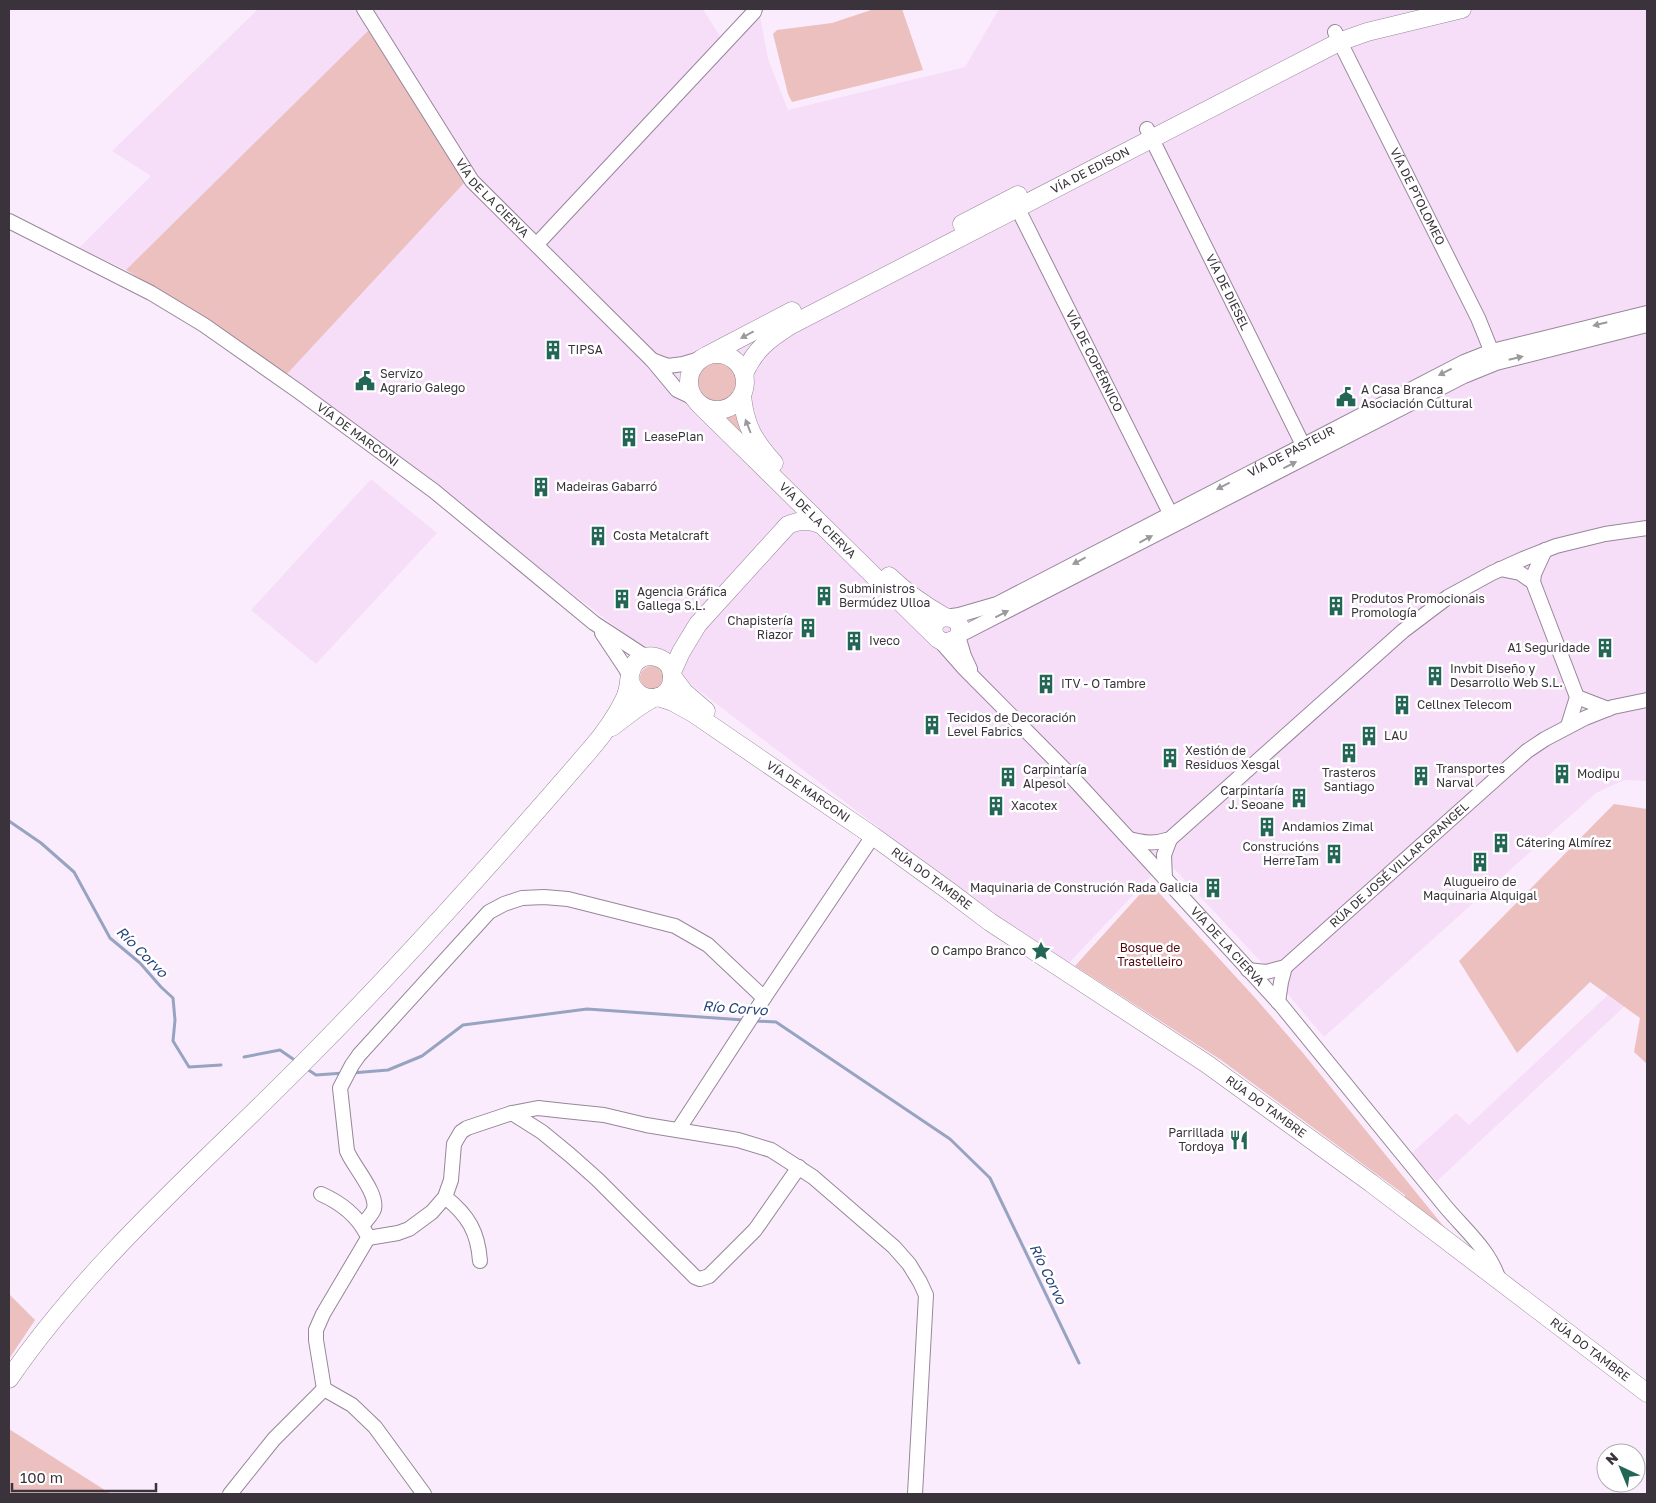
<svg xmlns="http://www.w3.org/2000/svg" width="1656" height="1503" font-family="'Golos Text',sans-serif">
<style>
.built{fill:#f6def9}
.green{fill:#ecc0be}
.lines{fill:none;stroke-linecap:round;stroke-linejoin:round}
.stream{stroke:#97a4c1;stroke-width:3}
.minor-casing{stroke:#968699;stroke-width:16}
.major-casing{stroke:#968699;stroke-width:19}
.minor{stroke:#fff;stroke-width:14}
.major{stroke:#fff;stroke-width:18}
.oneway{fill:#9c999d}
.labels{text-anchor:middle;stroke-width:5;stroke-linejoin:round;paint-order:stroke}
.street-label{font-size:12px;fill:#3a333b;stroke:#fff}
.poi-label{font-size:12px;fill:#3a333b;stroke:#fff;text-anchor:start}
.park-label{font-size:12px;fill:#510811;stroke:#fff}
.water-label{font-size:14px;font-style:italic;fill:#26427b;stroke:#fff}
</style>
<rect width="100%" height="100%" fill="#fbecfd"/>
<path class="built" d="M 258,9 L 703,9 L 728,49 L 760,16 L 768,59 L 788,110 L 965,67 L 999,9 L 1647,9 L 1647,781 L 1624,780 L 1596,793 L 1324,1037 L 1261,962 L 1166,860 L 1069,963 L 985,909 L 286,375 L 216,325 L 126,270 L 79,248 L 151,176 L 112,151 Z
M 371,479 L 437,533 L 316,664 L 251,610 Z
M 1611,992 L 1625,1006 L 1437,1181 L 1411,1154 L 1456,1113 L 1469,1125 Z"/>
<path class="green" d="M 874,9 L 902,9 L 923,70 L 792,102 L 788,94 L 773,34 L 777,30 L 832,23 Z
M 370,29 L 464,183 L 286,375 L 216,325 L 126,270 Z
M697 382a20 20 0 1 1 40 0a20 20 0 1 1-40 0Z
M 737,413 L 745,437 L 726,419 Z
M640 678a12 12 0 1 1 24 0a12 12 0 1 1-24 0Z
M 1614,804 L 1647,809 L 1647,1064 L 1634,1052 L 1640,1018 L 1590,982 L 1517,1053 L 1459,961 Z
M 1150,883 L 1257,1000 L 1303,1053 L 1449,1233 L 1405,1200 L 1405,1195 L 1221,1060 L 1075,966 Z
M 9,1294 L 35,1320 L 9,1359 Z
M 9,1429 L 111,1494 L 9,1494 Z"/>
<g class="lines">
<path class="stream" d="M 9,821 L 41,843 L 74,872 L 110,938 L 140,963 L 161,987 L 173,998 L 175,1020 L 173,1041 L 189,1067 L 221,1065
M 755,1021 L 776,1022 L 950,1139 L 990,1178 L 1079,1363
M 244,1057 L 280,1050 L 296,1061
M 307,1069 L 316,1075 L 344,1073
M 352,1073 L 388,1070 L 422,1056 L 463,1025 L 587,1009 L 744,1020"/>
<defs>
<g id="minor">
<path id="s1" d="M 364,9 L 472,181 L 652,360 L 677,390 L 694,398"/>
<path id="s2" d="M 1335,32 L 1478,318 L 1495,360"/>
<path id="s3" d="M 1147,129 L 1306,451"/>
<path id="s4" d="M 1014,201 L 1174,521"/>
<path id="s5" d="M 9,221 L 151,293 L 204,325 L 298,391 L 434,491 L 594,623 L 646,657"/>
<path d="M 537,244 L 754,12 L 755,9"/>
<path d="M 652,360 L 668,366 L 683,364 L 700,359"/>
<path d="M 1500,569 L 1520,573 L 1533,582 L 1577,697 L 1568,726"/>
<path d="M 1533,582 L 1534,574 L 1545,550"/>
<path id="s6" d="M 945,617 L 959,615 L 997,604 L 1464,362 L 1492,351 L 1647,313"/>
<path d="M 602,633 L 626,669 L 630,678"/>
<path id="s7" d="M 941,642 L 963,667 L 1073,778 L 1281,1005 L 1445,1206 C 1465,1230 1489,1249 1499,1280"/>
<path d="M 970,669 L 964,656 L 958,636 L 1464,376 L 1496,363 L 1647,325"/>
<path d="M 1577,697 L 1608,709"/>
<path d="M 1129,839 C 1144,843 1155,844 1170,839 L 1403,631 L 1448,597 L 1492,573 L 1523,559 L 1556,546 L 1605,534 L 1647,528"/>
<path d="M 1165,879 L 1164,855 L 1170,839"/>
<path id="s8" d="M 1248,970 L 1266,972 L 1285,967 L 1527,751 L 1545,739 L 1585,718 L 1613,707 L 1647,700"/>
<path d="M 1278,1002 L 1281,982 L 1285,967"/>
<path d="M 512,1113 L 542,1132 L 570,1155 L 597,1179 L 695,1277 L 700,1279 L 709,1276 L 755,1230 L 799,1167"/>
<path d="M 678,1130 L 764,998 L 873,836"/>
<path d="M 321,1194 C 339,1202 356,1214 366,1233"/>
<path d="M 445,1197 C 468,1215 478,1232 480,1261"/>
<path d="M 362,1226 C 365,1221 372,1215 374,1209 C 378,1193 353,1166 347,1151 L 340,1088 L 352,1065 L 359,1055 L 489,912 L 504,904 L 522,898 L 544,897 L 568,899 L 675,926 L 708,945 L 764,998"/>
<path d="M 368,1238 L 398,1233 L 409,1229 L 432,1212 L 445,1197 L 451,1180 L 454,1144 L 461,1132 L 467,1128 L 512,1113 L 538,1108 L 565,1111 L 604,1115 L 646,1125 L 738,1140 L 771,1150 L 813,1177 L 894,1247 L 909,1264 L 920,1282 L 926,1295 L 915,1494"/>
<path d="M 324,1389 L 316,1340 L 316,1330 L 323,1314 L 368,1238"/>
<path d="M 324,1389 L 352,1405 L 375,1427 L 424,1494"/>
<path d="M 230,1494 L 274,1439 L 324,1389"/>
</g>
<g id="major">
<path d="M 962,224 L 1018,195"/>
<circle cx="717" cy="382" r="28"/>
<path d="M 708,355 L 792,311"/>
<path id="s9" d="M 744,374 C 755,349 769,339 791,325 L 1339,42 L 1367,32 L 1462,9"/>
<path d="M 742,396 C 745,426 754,441 774,463"/>
<path id="s10" d="M 699,404 L 938,639 L 945,643 L 956,639 C 974,614 925,608 935,636"/>
<path d="M 889,576 C 906,593 924,605 945,617"/>
<path d="M 672,672 L 681,652 L 698,624 L 788,525 C 800,520 808,520 820,524"/>
<path d="M 672,676 L 684,692 L 706,711"/>
<path id="s11" d="M 658,697 L 673,702 L 693,713 L 873,836 L 949,891 L 990,922 L 1207,1064 L 1371,1183 L 1647,1393"/>
<path d="M 612,727 L 637,708 L 653,698"/>
<path d="M 9,1379 C 95,1254 212,1157 317,1049 C 412,953 501,853 589,751 C 603,735 616,717 625,698 C 631,686 627,671 636,662 C 648,650 671,658 672,675 C 674,702 639,707 630,681"/>
</g>
</defs>
<use href="#minor" class="minor-casing"/>
<use href="#major" class="major-casing"/>
<use href="#minor" class="minor"/>
<use href="#major" class="major"/>
</g>
<defs><path id="oneway-solid" d="M-6-.8H1V-3.2L6.5 0L1 3.2V.8H-6Z" transform="scale(1.25)"/></defs>
<g class="oneway">
<use href="#oneway-solid" transform="translate(1600 324) rotate(166)"/>
<use href="#oneway-solid" transform="translate(747 335) rotate(152)"/>
<use href="#oneway-solid" transform="translate(1516 358) rotate(-13)"/>
<use href="#oneway-solid" transform="translate(1445 372) rotate(153)"/>
<use href="#oneway-solid" transform="translate(748 426) rotate(-111)"/>
<use href="#oneway-solid" transform="translate(1290 465) rotate(-27)"/>
<use href="#oneway-solid" transform="translate(1223 486) rotate(153)"/>
<use href="#oneway-solid" transform="translate(1146 539) rotate(-28)"/>
<use href="#oneway-solid" transform="translate(1079 561) rotate(152)"/>
<use href="#oneway-solid" transform="translate(1002 614) rotate(-27)"/>
</g>
<defs>
<symbol id="building-bare" viewBox="-9 -9 18 18"><path d="M-4-6H4V6H1V3H-1V6H-4ZM-2.5-4.3h1.7v1.8h-1.7ZM.8-4.3h1.7v1.8H.8ZM-2.5-1h1.7V.8h-1.7ZM.8-1h1.7V.8H.8Z" fill="#246656" stroke="#fff" stroke-width="2.5" paint-order="stroke"/></symbol>
<symbol id="civic-bare" viewBox="-9 -9 18 18"><path d="M-.6-6.5H3V-4.5H.6V-3L4-1V1h2V6H-6V1h2V-1L-.6-3ZM-1.2 2.5V6h2.4V2.5Z" fill="#246656" stroke="#fff" stroke-width="2.5" paint-order="stroke"/></symbol>
<symbol id="sight-bare" viewBox="-9 -9 18 18"><path d="M0-6L1.8-2.2L6-1.7L2.9 1.2L3.7 5.4L0 3.3L-3.7 5.4L-2.9 1.2L-6-1.7L-1.8-2.2Z" fill="#246656" stroke="#fff" stroke-width="2.5" paint-order="stroke"/></symbol>
<symbol id="restaurant-bare" viewBox="-9 -9 18 18"><path d="M-5-6h1v4h1v-4h1v4h1v-4h1v5L-1.5 .5V6h-2V.5L-5-1ZM5-6V6H3V1.5H1.5Q1.5-4 5-6Z" fill="#246656" stroke="#fff" stroke-width="2.5" paint-order="stroke"/></symbol>
</defs>
<g fill-rule="evenodd">
<use href="#building-bare" x="539" y="336" width="28" height="28"/>
<use href="#civic-bare" x="351" y="367" width="28" height="28"/>
<use href="#civic-bare" x="1332" y="383" width="28" height="28"/>
<use href="#building-bare" x="615" y="423" width="28" height="28"/>
<use href="#building-bare" x="527" y="473" width="28" height="28"/>
<use href="#building-bare" x="584" y="522" width="28" height="28"/>
<use href="#building-bare" x="810" y="582" width="28" height="28"/>
<use href="#building-bare" x="608" y="585" width="28" height="28"/>
<use href="#building-bare" x="1322" y="592" width="28" height="28"/>
<use href="#building-bare" x="794" y="614" width="28" height="28"/>
<use href="#building-bare" x="840" y="627" width="28" height="28"/>
<use href="#building-bare" x="1591" y="634" width="28" height="28"/>
<use href="#building-bare" x="1421" y="662" width="28" height="28"/>
<use href="#building-bare" x="1032" y="670" width="28" height="28"/>
<use href="#building-bare" x="1388" y="691" width="28" height="28"/>
<use href="#building-bare" x="918" y="711" width="28" height="28"/>
<use href="#building-bare" x="1355" y="722" width="28" height="28"/>
<use href="#building-bare" x="1335" y="739" width="28" height="28"/>
<use href="#building-bare" x="1156" y="744" width="28" height="28"/>
<use href="#building-bare" x="1548" y="760" width="28" height="28"/>
<use href="#building-bare" x="1407" y="762" width="28" height="28"/>
<use href="#building-bare" x="994" y="763" width="28" height="28"/>
<use href="#building-bare" x="1285" y="784" width="28" height="28"/>
<use href="#building-bare" x="982" y="792" width="28" height="28"/>
<use href="#building-bare" x="1253" y="813" width="28" height="28"/>
<use href="#building-bare" x="1487" y="829" width="28" height="28"/>
<use href="#building-bare" x="1320" y="840" width="28" height="28"/>
<use href="#building-bare" x="1466" y="848" width="28" height="28"/>
<use href="#building-bare" x="1199" y="874" width="28" height="28"/>
<use href="#sight-bare" x="1027" y="937" width="28" height="28"/>
<use href="#restaurant-bare" x="1225" y="1126" width="28" height="28"/>
</g>
<g class="labels">
<g class="street-label">
<text dy="4" stroke="none"><textPath href="#s9" startOffset="406">VÍA DE EDISON</textPath></text>
<text dy="4" stroke="none"><textPath href="#s1" startOffset="229">VÍA DE LA CIERVA</textPath></text>
<text dy="4" stroke="none"><textPath href="#s2" startOffset="184">VÍA DE PTOLOMEO</textPath></text>
<text dy="4" stroke="none"><textPath href="#s3" startOffset="182">VÍA DE DIESEL</textPath></text>
<text dy="4" stroke="none"><textPath href="#s4" startOffset="179">VÍA DE COPÉRNICO</textPath></text>
<text dy="4" stroke="none"><textPath href="#s5" startOffset="410">VÍA DE MARCONI</textPath></text>
<text dy="4" stroke="none"><textPath href="#s6" startOffset="385">VÍA DE PASTEUR</textPath></text>
<text dy="4" stroke="none"><textPath href="#s10" startOffset="166">VÍA DE LA CIERVA</textPath></text>
<text dy="4" stroke="none"><textPath href="#s11" startOffset="178">VÍA DE MARCONI</textPath></text>
<text dy="4" stroke="none"><textPath href="#s8" startOffset="191">RÚA DE JOSÉ VILLAR GRANGEL</textPath></text>
<text dy="4" stroke="none"><textPath href="#s11" startOffset="329">RÚA DO TAMBRE</textPath></text>
<text dy="4" stroke="none"><textPath href="#s7" startOffset="418">VÍA DE LA CIERVA</textPath></text>
<text dy="4" stroke="none"><textPath href="#s11" startOffset="734">RÚA DO TAMBRE</textPath></text>
<text dy="4" stroke="none"><textPath href="#s11" startOffset="1139">RÚA DO TAMBRE</textPath></text>
</g>
<g class="poi-label">
<text x="568" y="354">TIPSA</text>
<text x="380" y="378">Servizo<tspan x="380" dy="14">Agrario Galego</tspan></text>
<text x="1361" y="394">A Casa Branca<tspan x="1361" dy="14">Asociación Cultural</tspan></text>
<text x="644" y="441">LeasePlan</text>
<text x="556" y="491">Madeiras Gabarró</text>
<text x="613" y="540">Costa Metalcraft</text>
<text x="839" y="593">Subministros<tspan x="839" dy="14">Bermúdez Ulloa</tspan></text>
<text x="637" y="596">Agencia Gráfica<tspan x="637" dy="14">Gallega S.L.</tspan></text>
<text x="1351" y="603">Produtos Promocionais<tspan x="1351" dy="14">Promología</tspan></text>
<text x="793" y="625" text-anchor="end">Chapistería<tspan x="793" dy="14">Riazor</tspan></text>
<text x="869" y="645">Iveco</text>
<text x="1590" y="652" text-anchor="end">A1 Seguridade</text>
<text x="1450" y="673">Invbit Diseño y<tspan x="1450" dy="14">Desarrollo Web S.L.</tspan></text>
<text x="1061" y="688">ITV - O Tambre</text>
<text x="1417" y="709">Cellnex Telecom</text>
<text x="947" y="722">Tecidos de Decoración<tspan x="947" dy="14">Level Fabrics</tspan></text>
<text x="1384" y="740">LAU</text>
<text x="1185" y="755">Xestión de<tspan x="1185" dy="14">Residuos Xesgal</tspan></text>
<text x="1436" y="773">Transportes<tspan x="1436" dy="14">Narval</tspan></text>
<text x="1023" y="774">Carpintaría<tspan x="1023" dy="14">Alpesol</tspan></text>
<text x="1349" y="777" text-anchor="middle">Trasteros<tspan x="1349" dy="14">Santiago</tspan></text>
<text x="1577" y="778">Modipu</text>
<text x="1284" y="795" text-anchor="end">Carpintaría<tspan x="1284" dy="14">J. Seoane</tspan></text>
<text x="1011" y="810">Xacotex</text>
<text x="1282" y="831">Andamios Zimal</text>
<text x="1516" y="847">Cátering Almírez</text>
<text x="1319" y="851" text-anchor="end">Construcións<tspan x="1319" dy="14">HerreTam</tspan></text>
<text x="1480" y="886" text-anchor="middle">Alugueiro de<tspan x="1480" dy="14">Maquinaria Alquigal</tspan></text>
<text x="1198" y="892" text-anchor="end">Maquinaria de Construción Rada Galicia</text>
<text x="1026" y="955" text-anchor="end">O Campo Branco</text>
<text x="1224" y="1137" text-anchor="end">Parrillada<tspan x="1224" dy="14">Tordoya</tspan></text>
</g>
<g class="park-label">
<text x="1150" y="952">Bosque de<tspan x="1150" dy="14">Trastelleiro</tspan></text>
</g>
<g class="water-label">
<text transform="translate(142 952) rotate(45)" y="5">Río Corvo</text>
<text transform="translate(735 1008) rotate(4)" y="5">Río Corvo</text>
<text transform="translate(1048 1274) rotate(64)" y="5">Río Corvo</text>
</g>
</g>
<rect width="1656" height="1503" fill="none" stroke="#3a333b" stroke-width="20"/>
<g transform="translate(1621 1468) rotate(316)"><circle r="24" fill="#ffffff" stroke="#b0adb1"/>
<path d="M0-4L9 19L0 12L-9 19Z" fill="#246656"/>
<text y="-8" font-size="14" font-weight="bold" text-anchor="middle" fill="#3a333b">N</text>
</g>
<path d="M12 1483v8h144v-8" fill="none" stroke="#3a333b" stroke-width="2.5"/>
<text x="20" y="1483" font-size="15" fill="#3a333b" stroke="#ffffff" stroke-width="4" paint-order="stroke">100 m</text>
</svg>
